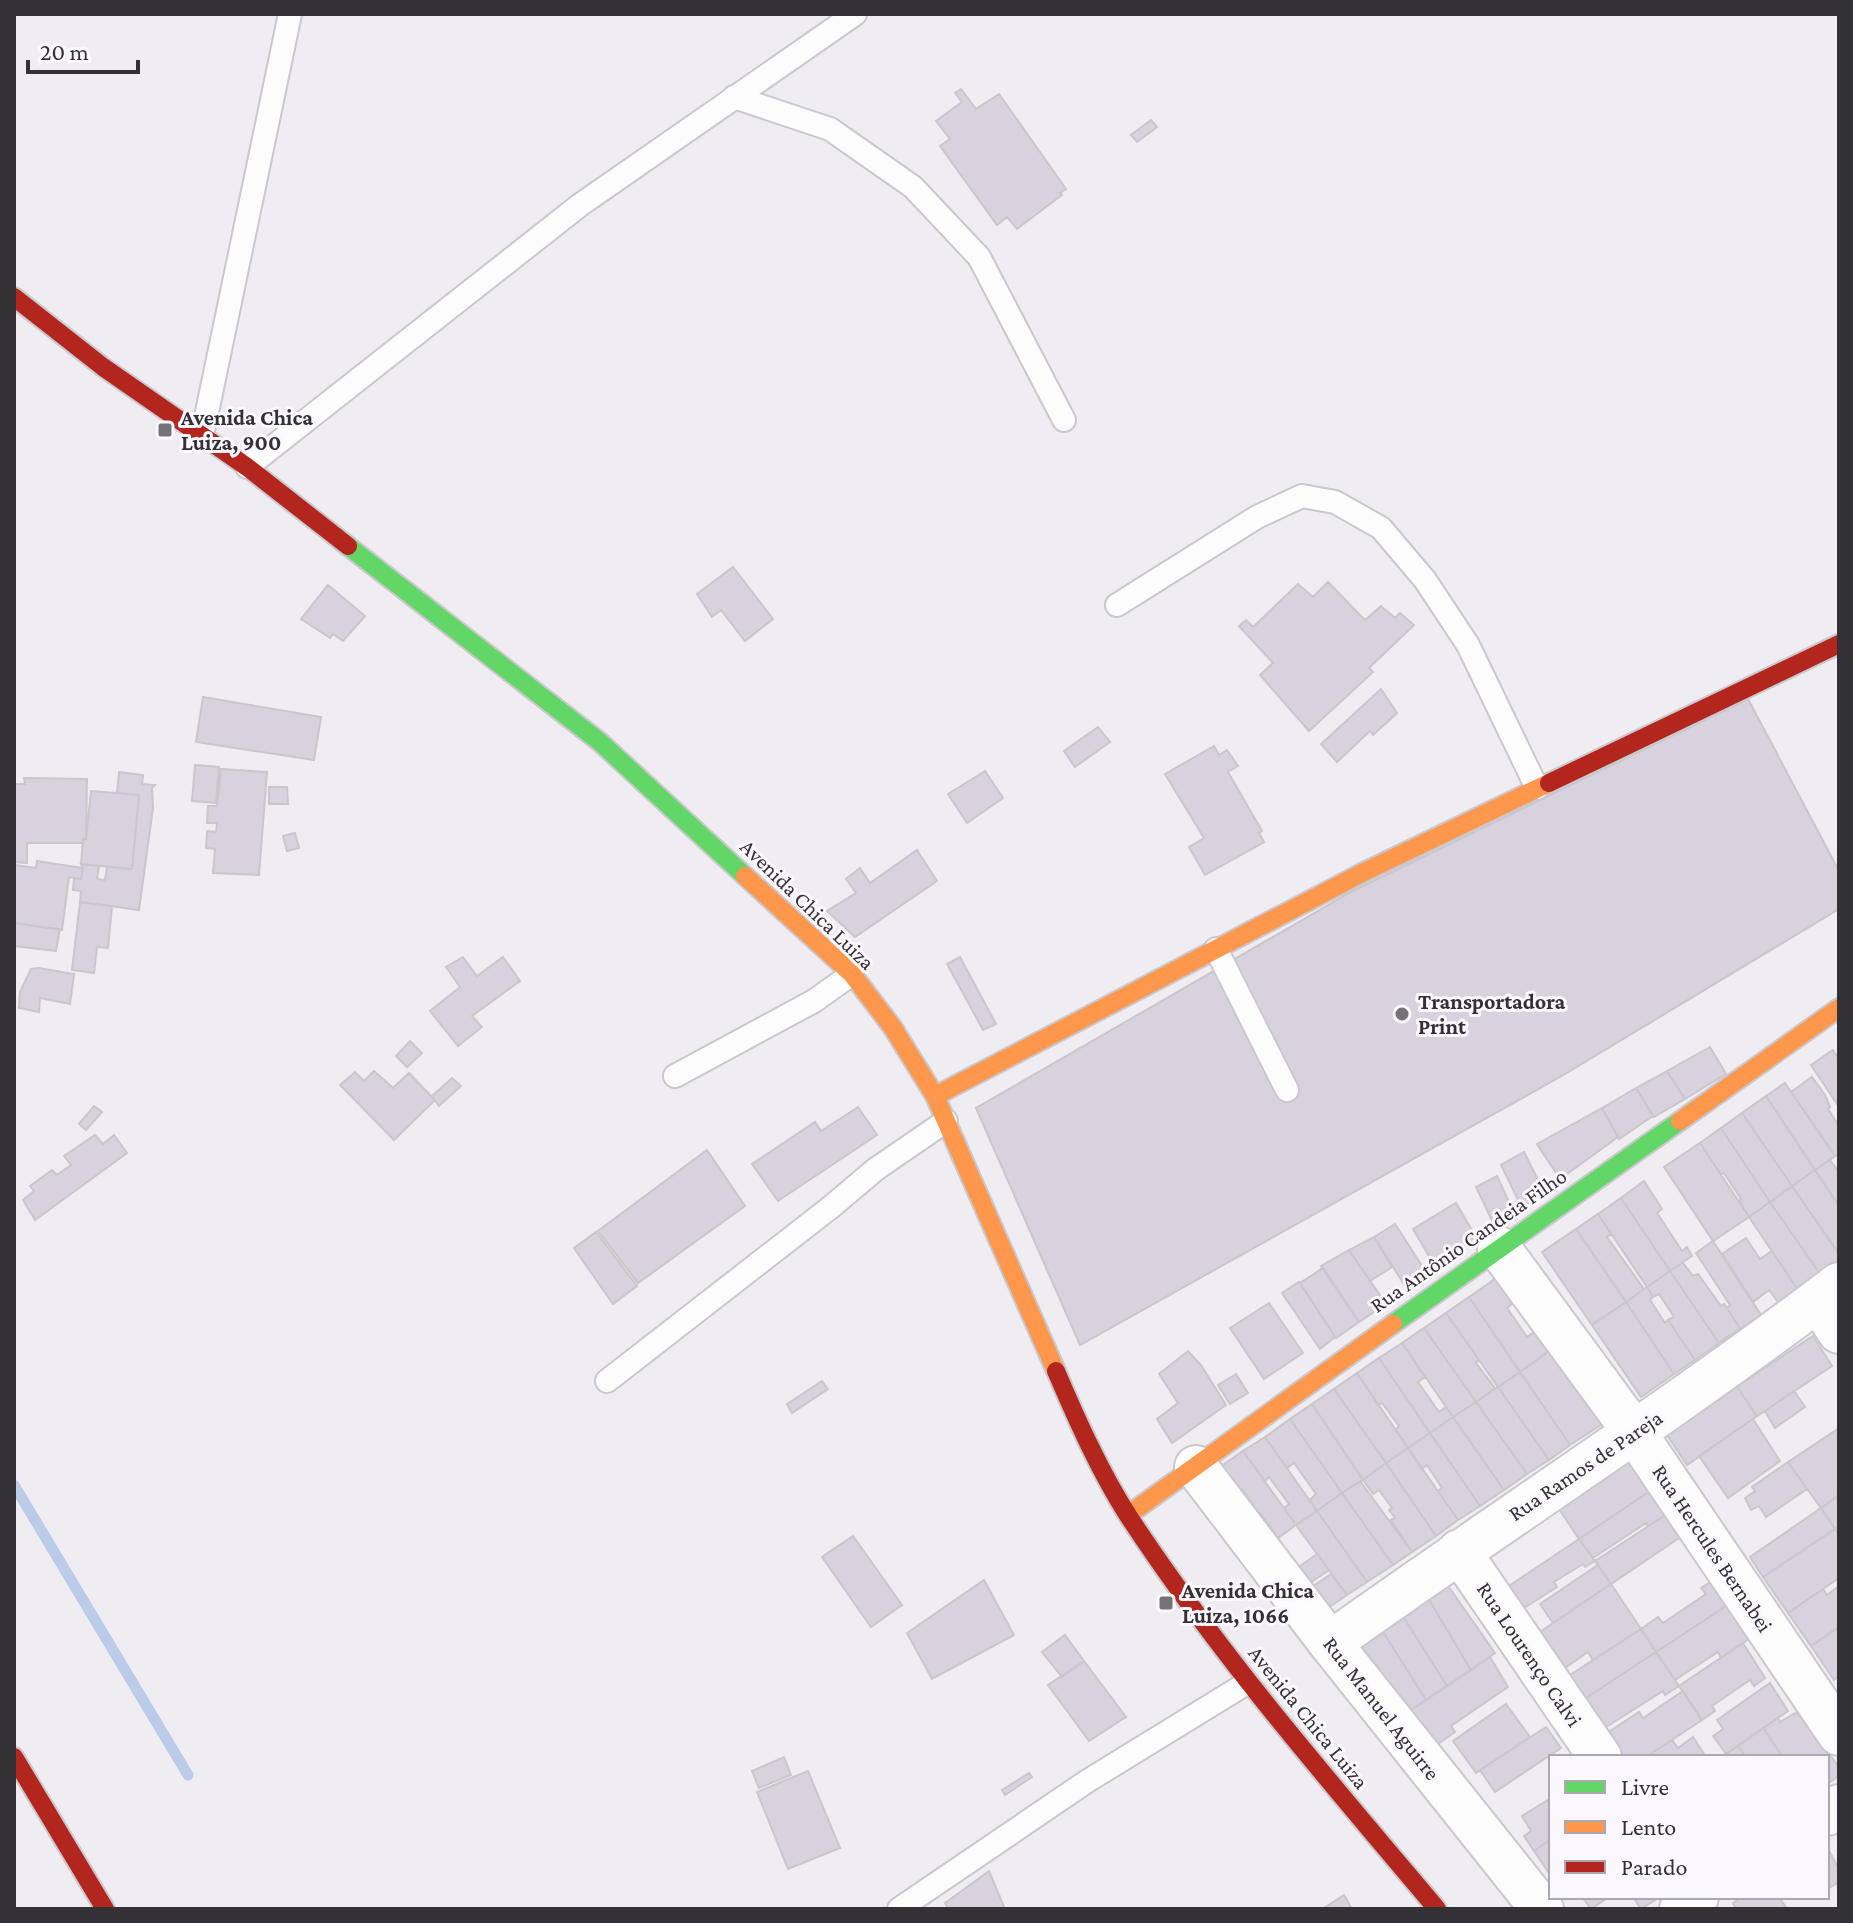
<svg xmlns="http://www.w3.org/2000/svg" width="1853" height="1923" font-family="'Crimson Pro',serif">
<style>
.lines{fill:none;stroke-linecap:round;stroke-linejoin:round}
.stream{stroke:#bbccea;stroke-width:11}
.building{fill:#d7d2dd;stroke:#c9c7cc;stroke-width:2}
.lane-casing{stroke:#cac8cd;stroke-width:26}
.street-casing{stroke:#cac8cd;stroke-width:46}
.fast-casing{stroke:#cac8cd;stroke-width:22}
.slow-casing{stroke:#cac8cd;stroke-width:22}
.jam-casing{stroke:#cac8cd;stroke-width:22}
.lane{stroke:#fdfcfd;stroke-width:22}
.street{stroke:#fdfcfd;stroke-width:42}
.fast{stroke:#63d668;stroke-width:18}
.slow{stroke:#ff974d;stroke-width:18}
.jam{stroke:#b3261e;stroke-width:18}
.poi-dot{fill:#757278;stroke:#fbf7ff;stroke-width:3}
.labels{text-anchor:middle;stroke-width:6;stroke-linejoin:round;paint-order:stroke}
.poi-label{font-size:22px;font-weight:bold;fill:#333136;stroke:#fbf7ff;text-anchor:start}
.street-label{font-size:22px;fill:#333136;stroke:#fbf7ff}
</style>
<rect width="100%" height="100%" fill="#efecf2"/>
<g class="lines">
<path class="stream" d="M 14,1485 L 188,1775"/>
</g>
<path class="building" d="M 961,89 L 976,109 L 999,94 L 1066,189 L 1060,193 L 1062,195 L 1017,229 L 1007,217 L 997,225 L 940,146 L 950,139 L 936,121 L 962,102 L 955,93 Z
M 1151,120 L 1157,127 L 1137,142 L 1131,135 Z
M 733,567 L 773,619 L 745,641 L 721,610 L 712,617 L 697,594 Z
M 1328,582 L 1365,620 L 1381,606 L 1395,618 L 1400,613 L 1414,625 L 1369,668 L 1373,672 L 1309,731 L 1260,675 L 1273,663 L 1239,626 L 1246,620 L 1253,627 L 1298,584 L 1313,597 Z
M 328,585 L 365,616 L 343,641 L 333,634 L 330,638 L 301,619 Z
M 1381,689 L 1397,713 L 1373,735 L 1370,731 L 1337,762 L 1321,744 Z
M 203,697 L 321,717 L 314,760 L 196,742 Z
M 1748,699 L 1839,871 L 1839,909 L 1560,1077 L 1080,1345 L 976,1108 L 1351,892 Z
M 1098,727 L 1110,742 L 1075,767 L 1064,751 Z
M 1214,746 L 1219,755 L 1227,750 L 1238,766 L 1228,772 L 1262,831 L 1259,833 L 1264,842 L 1205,875 L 1189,847 L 1204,838 L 1165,774 Z
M 195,765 L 219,767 L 216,803 L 192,801 Z
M 221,769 L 267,772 L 259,875 L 213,873 L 215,849 L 206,848 L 207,831 L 216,832 L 217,823 L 207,823 L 208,806 L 217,806 Z
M 985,771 L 1003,798 L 967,823 L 948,794 Z
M 119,772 L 143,775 L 142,784 L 155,785 L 152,788 L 153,808 L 139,910 L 80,902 L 81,891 L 73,890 L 74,878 L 81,879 L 83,868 L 81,864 L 99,866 L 97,879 L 105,880 L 107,867 L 132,869 L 139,795 L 117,793 Z
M 24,778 L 87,779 L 86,839 L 83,839 L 82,843 L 27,843 L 27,863 L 14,862 L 14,784 L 25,784 Z
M 269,787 L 287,787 L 288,804 L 269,804 Z
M 91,791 L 139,795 L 132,869 L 81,864 L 83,839 L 86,839 Z
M 295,833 L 299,848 L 287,851 L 283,836 Z
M 917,850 L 937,881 L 855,937 L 827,911 L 856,893 L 846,879 L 860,868 L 870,883 Z
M 37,861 L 83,868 L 81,879 L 69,877 L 62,930 L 14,923 L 14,865 L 36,868 Z
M 80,902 L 112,906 L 108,948 L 97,947 L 94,973 L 72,970 Z
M 14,923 L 60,929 L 56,951 L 14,946 Z
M 463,957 L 477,976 L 503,957 L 520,981 L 472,1016 L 482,1027 L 458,1046 L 430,1011 L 460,987 L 446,967 Z
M 960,957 L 996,1024 L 983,1030 L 947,964 Z
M 39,968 L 74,974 L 70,1004 L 40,998 L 39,1012 L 19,1008 L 20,992 L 31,969 Z
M 410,1041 L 422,1053 L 407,1067 L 396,1056 Z
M 1710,1047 L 1726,1074 L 1685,1099 L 1667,1071 Z
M 1833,1050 L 1839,1059 L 1839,1107 L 1811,1065 Z
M 374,1071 L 393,1088 L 409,1073 L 435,1100 L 394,1140 L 340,1085 L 355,1072 L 364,1081 Z
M 1667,1071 L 1685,1099 L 1654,1117 L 1636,1088 Z
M 1812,1077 L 1825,1095 L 1830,1107 L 1828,1109 L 1839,1126 L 1839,1154 L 1835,1156 L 1791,1092 Z
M 452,1078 L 461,1086 L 439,1106 L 432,1096 Z
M 1785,1083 L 1835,1156 L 1815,1170 L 1766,1096 Z
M 1636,1088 L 1653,1116 L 1619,1139 L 1602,1108 Z
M 1766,1096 L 1815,1170 L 1792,1186 L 1742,1113 Z
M 94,1106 L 102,1112 L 86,1130 L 79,1124 Z
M 858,1107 L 877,1135 L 778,1201 L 752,1164 L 815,1122 L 821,1131 Z
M 1602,1108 L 1618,1137 L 1560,1179 L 1537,1144 Z
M 1742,1113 L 1792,1186 L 1770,1202 L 1721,1128 Z
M 1721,1128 L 1770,1202 L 1749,1217 L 1739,1201 L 1741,1199 L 1724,1173 L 1721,1175 L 1700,1143 Z
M 95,1135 L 103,1144 L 114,1135 L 127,1153 L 35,1220 L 23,1200 L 34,1191 L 30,1186 L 52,1170 L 57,1175 L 71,1165 L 64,1156 Z
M 1700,1143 L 1749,1217 L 1713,1241 L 1664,1167 Z
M 707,1150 L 745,1206 L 638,1283 L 598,1231 Z
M 1524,1152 L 1545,1194 L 1522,1208 L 1501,1165 Z
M 1830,1160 L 1839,1172 L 1839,1206 L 1815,1170 Z
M 1815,1170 L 1839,1206 L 1839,1254 L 1792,1186 Z
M 1497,1176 L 1517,1219 L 1496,1229 L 1476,1187 Z
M 1644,1181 L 1662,1209 L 1657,1213 L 1682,1251 L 1687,1247 L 1692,1256 L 1670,1271 L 1621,1198 Z
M 1792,1186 L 1839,1254 L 1839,1261 L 1820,1274 L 1770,1202 Z
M 1621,1198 L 1670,1271 L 1647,1287 L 1598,1214 Z
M 1770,1202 L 1820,1274 L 1798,1290 L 1749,1217 Z
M 1456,1203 L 1476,1237 L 1433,1263 L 1413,1229 Z
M 1598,1214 L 1611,1234 L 1607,1237 L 1644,1289 L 1626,1302 L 1576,1229 Z
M 1395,1224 L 1428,1275 L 1407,1289 L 1374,1237 Z
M 1576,1229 L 1626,1302 L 1592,1325 L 1542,1252 Z
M 596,1232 L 637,1286 L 613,1304 L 574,1248 Z
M 1374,1237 L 1392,1267 L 1370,1281 L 1349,1250 Z
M 1746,1238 L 1760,1259 L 1772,1251 L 1798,1290 L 1778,1302 L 1769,1290 L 1753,1302 L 1722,1254 Z
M 1713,1241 L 1761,1315 L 1740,1329 L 1727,1308 L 1730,1305 L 1696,1253 Z
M 1349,1250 L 1386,1304 L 1359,1322 L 1321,1266 Z
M 1683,1263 L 1693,1276 L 1698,1274 L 1721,1306 L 1724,1304 L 1740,1328 L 1719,1343 L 1670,1271 Z
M 1323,1268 L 1359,1322 L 1336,1338 L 1300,1283 Z
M 1670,1271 L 1719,1343 L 1695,1360 L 1668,1320 L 1674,1317 L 1659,1294 L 1653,1297 L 1647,1287 Z
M 1501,1275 L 1518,1299 L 1507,1308 L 1527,1337 L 1534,1332 L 1548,1352 L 1520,1372 L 1469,1297 Z
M 1299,1282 L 1335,1337 L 1320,1349 L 1282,1293 Z
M 1647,1287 L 1653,1297 L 1650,1300 L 1665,1323 L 1668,1320 L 1695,1360 L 1674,1374 L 1626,1302 Z
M 1469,1297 L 1520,1372 L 1498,1387 L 1446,1313 Z
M 1626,1302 L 1674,1374 L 1641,1397 L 1592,1325 Z
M 1269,1303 L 1303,1353 L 1264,1379 L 1230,1328 Z
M 1446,1313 L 1479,1360 L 1476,1363 L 1495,1388 L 1476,1402 L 1424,1328 Z
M 1424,1328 L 1476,1402 L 1453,1417 L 1402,1343 Z
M 1813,1336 L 1832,1366 L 1757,1416 L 1735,1384 L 1746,1377 L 1748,1379 Z
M 1402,1343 L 1425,1377 L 1418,1382 L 1439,1412 L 1446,1407 L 1453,1417 L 1430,1433 L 1379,1358 Z
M 1552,1349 L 1604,1423 L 1570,1445 L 1520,1372 Z
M 1188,1351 L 1201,1365 L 1226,1405 L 1172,1443 L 1157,1419 L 1178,1403 L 1159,1374 Z
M 1379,1358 L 1430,1433 L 1408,1448 L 1396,1430 L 1399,1426 L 1382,1403 L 1378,1405 L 1357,1373 Z
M 1520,1372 L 1570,1445 L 1549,1460 L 1498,1387 Z
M 1357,1373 L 1408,1448 L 1386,1463 L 1334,1389 Z
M 1236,1374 L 1248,1393 L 1230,1404 L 1218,1385 Z
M 822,1381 L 828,1389 L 792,1413 L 787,1404 Z
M 1735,1384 L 1757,1416 L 1687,1465 L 1665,1432 Z
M 1498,1387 L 1549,1460 L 1527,1474 L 1476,1402 Z
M 1334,1389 L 1386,1463 L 1363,1480 L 1312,1404 Z
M 1794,1391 L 1805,1407 L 1775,1428 L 1765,1411 Z
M 1476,1402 L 1527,1474 L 1504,1490 L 1453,1417 Z
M 1312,1404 L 1363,1480 L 1342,1493 L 1290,1419 Z
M 1453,1417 L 1504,1490 L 1480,1506 L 1430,1433 Z
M 1290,1419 L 1342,1493 L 1317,1511 L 1310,1500 L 1316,1494 L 1294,1463 L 1287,1468 L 1265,1437 Z
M 1753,1419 L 1780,1461 L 1728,1498 L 1699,1456 Z
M 1839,1428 L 1839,1495 L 1821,1508 L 1788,1462 Z
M 1430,1433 L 1480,1506 L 1458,1520 L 1438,1491 L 1442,1488 L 1427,1465 L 1422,1469 L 1408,1448 Z
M 1265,1437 L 1317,1511 L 1296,1525 L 1284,1508 L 1289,1504 L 1269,1477 L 1265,1481 L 1243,1451 Z
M 1408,1448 L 1458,1520 L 1436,1536 L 1386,1463 Z
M 1243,1451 L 1296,1525 L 1278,1538 L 1260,1513 L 1254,1516 L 1249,1509 L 1254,1506 L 1242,1489 L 1237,1492 L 1220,1467 Z
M 1627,1457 L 1650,1491 L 1579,1539 L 1557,1506 Z
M 1788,1462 L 1807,1489 L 1766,1517 L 1759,1506 L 1751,1510 L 1745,1498 L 1755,1491 L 1752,1487 Z
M 1386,1463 L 1436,1536 L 1412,1552 L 1391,1520 L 1395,1518 L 1389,1510 L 1392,1508 L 1379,1490 L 1373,1494 L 1363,1480 Z
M 1360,1481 L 1412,1552 L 1393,1565 L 1342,1493 Z
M 1650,1491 L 1667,1514 L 1648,1526 L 1646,1523 L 1593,1558 L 1579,1539 Z
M 1342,1493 L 1393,1565 L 1367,1582 L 1317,1511 Z
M 1839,1495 L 1839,1526 L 1835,1529 L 1821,1508 Z
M 1821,1508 L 1835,1529 L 1763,1577 L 1750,1557 Z
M 1317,1511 L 1367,1582 L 1347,1595 L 1296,1525 Z
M 1667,1514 L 1682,1536 L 1611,1584 L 1595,1561 Z
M 1835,1529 L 1839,1535 L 1839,1578 L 1788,1613 L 1763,1577 Z
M 853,1536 L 902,1605 L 871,1627 L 822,1557 Z
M 1579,1539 L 1595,1561 L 1585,1567 L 1583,1564 L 1554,1582 L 1557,1587 L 1521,1610 L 1506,1588 Z
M 1317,1554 L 1329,1570 L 1308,1584 L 1297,1568 Z
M 1598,1565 L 1611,1584 L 1553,1623 L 1540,1604 Z
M 1331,1574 L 1347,1595 L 1328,1608 L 1312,1587 Z
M 1717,1578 L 1731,1603 L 1656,1652 L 1641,1629 L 1658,1617 L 1663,1623 L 1706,1594 L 1701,1588 Z
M 984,1580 L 1014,1635 L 932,1679 L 907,1633 Z
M 1444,1580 L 1495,1653 L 1471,1670 L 1425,1593 Z
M 1611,1584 L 1641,1629 L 1593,1660 L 1588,1652 L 1562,1670 L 1537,1634 Z
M 1839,1586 L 1839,1627 L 1811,1646 L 1788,1613 L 1823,1589 L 1827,1595 Z
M 1425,1593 L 1471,1670 L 1447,1686 L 1399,1610 Z
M 1731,1603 L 1752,1637 L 1721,1658 L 1718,1652 L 1675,1680 L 1656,1652 Z
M 1399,1610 L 1447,1686 L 1426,1700 L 1378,1624 Z
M 1378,1624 L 1426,1700 L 1411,1710 L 1358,1642 Z
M 1839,1627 L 1839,1676 L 1834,1680 L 1811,1646 Z
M 1641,1629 L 1656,1652 L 1583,1700 L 1567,1677 Z
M 1065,1635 L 1084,1661 L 1062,1677 L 1042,1652 Z
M 1743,1643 L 1765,1678 L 1754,1686 L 1750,1680 L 1712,1706 L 1715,1711 L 1702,1720 L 1679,1686 Z
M 1656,1652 L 1679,1686 L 1665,1695 L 1663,1691 L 1603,1729 L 1583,1700 Z
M 1490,1657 L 1508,1687 L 1451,1726 L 1455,1732 L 1438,1744 L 1411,1710 Z
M 1084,1661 L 1126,1717 L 1089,1741 L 1048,1685 Z
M 1770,1683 L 1788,1711 L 1726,1754 L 1713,1736 L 1723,1729 L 1717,1720 Z
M 1683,1691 L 1702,1720 L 1646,1757 L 1623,1757 L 1607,1733 L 1639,1712 L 1643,1718 Z
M 1506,1704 L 1530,1737 L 1476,1773 L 1453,1741 Z
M 1797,1712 L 1839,1767 L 1839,1776 L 1827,1784 L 1827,1757 L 1783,1757 L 1763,1728 L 1778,1718 L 1780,1722 Z
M 1546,1727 L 1561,1748 L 1495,1792 L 1480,1770 Z
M 1763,1728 L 1783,1757 L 1746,1757 L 1738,1746 Z
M 1693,1737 L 1706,1757 L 1646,1757 L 1672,1740 L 1678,1748 Z
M 1738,1746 L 1746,1757 L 1721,1757 L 1732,1750 Z
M 784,1757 L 791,1775 L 759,1788 L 752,1771 Z
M 808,1771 L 840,1848 L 788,1869 L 757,1792 Z
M 1029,1773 L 1032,1777 L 1005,1795 L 1002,1790 Z
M 1551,1798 L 1551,1839 L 1534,1851 L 1524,1836 L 1531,1831 L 1522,1816 Z
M 1551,1839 L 1551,1876 L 1534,1851 Z
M 1827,1847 L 1839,1869 L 1839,1882 L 1827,1889 Z
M 989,1871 L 1005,1909 L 948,1909 L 945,1903 Z
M 1344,1895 L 1352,1909 L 1324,1909 L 1324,1908 Z
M 1582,1897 L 1609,1897 L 1591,1909 Z
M 1633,1897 L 1660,1897 L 1641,1909 Z
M 1742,1897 L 1779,1897 L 1787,1909 L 1736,1909 L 1733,1903 Z"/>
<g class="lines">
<defs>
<path id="lane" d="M 734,97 L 830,129 L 913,187 L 979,257 L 1064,420
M 202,436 L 290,14
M 247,467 L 580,205 L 855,14
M 1117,605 L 1257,517 L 1302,496 L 1335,502 L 1381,528 L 1425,580 L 1468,645 L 1537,788
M 1216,949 L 1287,1090
M 675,1076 L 814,1001 L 852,974
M 607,1381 L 831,1207 L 876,1169 L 946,1121
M 899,1909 L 1089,1780 L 1247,1683"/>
<path id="street" d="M 1499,1248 L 1635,1433 L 1839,1734
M 1818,1300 L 1839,1332
M 1196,1467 L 1330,1643 L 1542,1909
M 1459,1551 L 1600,1757
M 1330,1643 C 1499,1522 1674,1410 1839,1284
M 1827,1814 L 1839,1806
M 1681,1909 L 1697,1897"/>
<path id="fast" d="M 348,546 L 600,742 L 745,876
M 1393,1324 L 1680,1121"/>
<path id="slow" d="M 745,876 L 852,974 L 893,1028 L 935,1096 L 1056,1371
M 935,1096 L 1362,873 L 1549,783
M 1680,1121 L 1839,1008
M 1128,1515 L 1393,1324"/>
<path id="jam" d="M 14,297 L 103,367 L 247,467 L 348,546
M 1549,783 L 1839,644
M 1056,1371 C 1077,1420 1100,1472 1129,1517 C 1221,1657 1330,1782 1437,1909
M 14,1757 L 105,1909"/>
</defs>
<use href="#lane" class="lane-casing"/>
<use href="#street" class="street-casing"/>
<use href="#fast" class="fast-casing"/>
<use href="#slow" class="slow-casing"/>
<use href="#jam" class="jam-casing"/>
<use href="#lane" class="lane"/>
<use href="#street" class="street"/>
<use href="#fast" class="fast"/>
<use href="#slow" class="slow"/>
<use href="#jam" class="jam"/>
</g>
<g class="poi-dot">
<rect x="157" y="422" width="16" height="16" rx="4"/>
<circle cx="1402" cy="1014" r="8"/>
<rect x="1158" y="1595" width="16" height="16" rx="4"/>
</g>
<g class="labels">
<g class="poi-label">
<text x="181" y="425">Avenida Chica<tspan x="181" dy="25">Luiza, 900</tspan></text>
<text x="1418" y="1009">Transportadora<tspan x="1418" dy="25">Print</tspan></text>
<text x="1182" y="1598">Avenida Chica<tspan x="1182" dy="25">Luiza, 1066</tspan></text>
</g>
<g class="street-label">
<text transform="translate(808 904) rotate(44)" y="8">Avenida Chica Luiza</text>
<text transform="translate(1468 1240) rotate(-35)" y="8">Rua Antônio Candeia Filho</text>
<text transform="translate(1585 1465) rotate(-34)" y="8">Rua Ramos de Pareja</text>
<text transform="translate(1713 1548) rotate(56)" y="8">Rua Hercules Bernabei</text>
<text transform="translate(1530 1654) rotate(56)" y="8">Rua Lourenço Calvi</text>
<text transform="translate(1382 1708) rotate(52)" y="8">Rua Manuel Aguirre</text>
<text transform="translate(1309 1717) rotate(51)" y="8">Avenida Chica Luiza</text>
</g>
</g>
<rect width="1853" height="1923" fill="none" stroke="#333136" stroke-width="32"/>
<rect x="1549" y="1755" width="280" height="144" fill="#fbf7ff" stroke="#aba8af" stroke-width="2"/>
<rect x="1565" y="1781" width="40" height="12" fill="#63d668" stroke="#aba8af" stroke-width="2"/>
<text x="1621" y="1795" font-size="24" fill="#333136">Livre</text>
<rect x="1565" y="1821" width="40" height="12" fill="#ff974d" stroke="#aba8af" stroke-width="2"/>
<text x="1621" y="1835" font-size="24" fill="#333136">Lento</text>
<rect x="1565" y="1861" width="40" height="12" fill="#b3261e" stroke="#aba8af" stroke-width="2"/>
<text x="1621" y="1875" font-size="24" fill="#333136">Parado</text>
<path d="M28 60v12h110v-12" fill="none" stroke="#333136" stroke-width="4"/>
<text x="40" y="60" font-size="24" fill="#333136" stroke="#fbf7ff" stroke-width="6" paint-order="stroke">20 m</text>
</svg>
